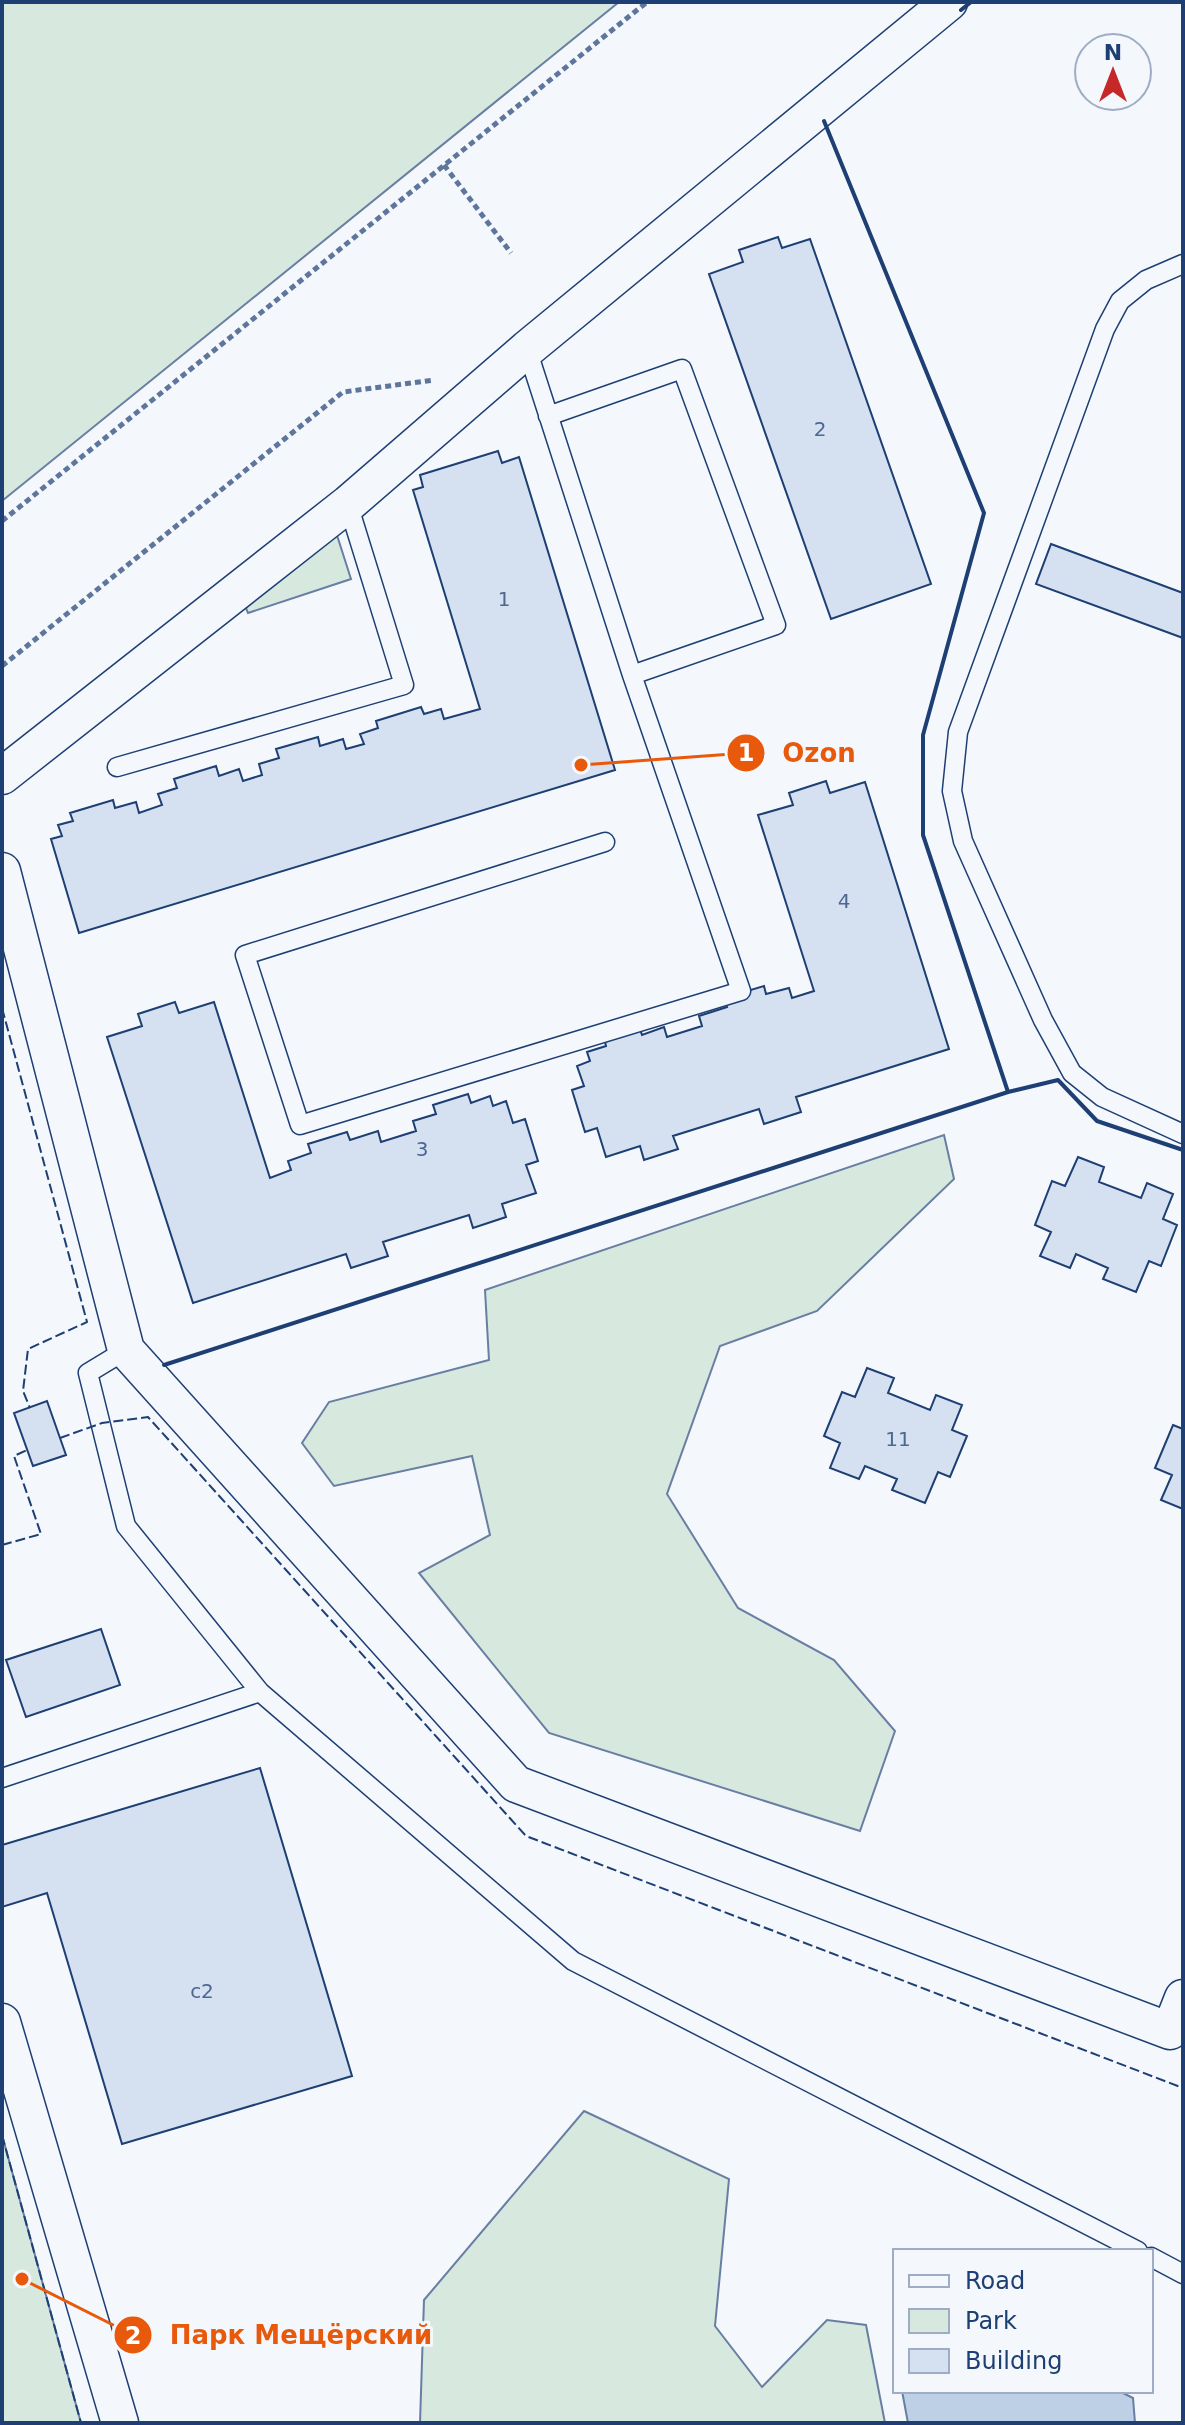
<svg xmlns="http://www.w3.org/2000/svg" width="1185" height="2425" font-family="'DejaVu Sans',sans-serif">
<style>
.green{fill:#d7e8df;stroke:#687fa3;stroke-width:2}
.water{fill:#bed0e5;stroke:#687fa3;stroke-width:2}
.building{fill:#d5e0f0;stroke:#1d3f73;stroke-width:2}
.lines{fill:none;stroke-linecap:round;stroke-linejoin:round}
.service-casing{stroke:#1d3f73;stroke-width:21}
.minor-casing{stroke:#1d3f73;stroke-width:39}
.path{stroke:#5e769c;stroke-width:5;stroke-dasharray:6 4;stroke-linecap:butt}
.service{stroke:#f4f7fb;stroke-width:18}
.minor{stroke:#f4f7fb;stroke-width:36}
.fence{stroke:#1d3f73;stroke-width:2;stroke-dasharray:10 4;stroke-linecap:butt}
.wall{stroke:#1d3f73;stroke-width:4}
.labels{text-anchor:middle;stroke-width:6;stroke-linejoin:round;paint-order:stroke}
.number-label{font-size:20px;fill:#4b6792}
.leader{fill:none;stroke:#e8590c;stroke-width:3}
.callout-dot{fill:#e8590c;stroke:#f4f7fb;stroke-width:3}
.mark-label{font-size:24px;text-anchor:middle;font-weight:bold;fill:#fff}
.callout-label{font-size:26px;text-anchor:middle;font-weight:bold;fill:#e8590c;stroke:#f4f7fb;stroke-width:6;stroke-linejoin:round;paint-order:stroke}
</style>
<rect width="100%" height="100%" fill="#f4f7fb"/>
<path class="green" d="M 2,2 L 619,2 L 2,501 Z
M 335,529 L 351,579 L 248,613 L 243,601 Z
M 944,1135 L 954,1179 L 817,1311 L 720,1346 L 667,1494 L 738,1608 L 834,1660 L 895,1731 L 860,1831 L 549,1733 L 419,1573 L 490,1535 L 472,1456 L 334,1486 L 302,1443 L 329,1402 L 489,1360 L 485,1290 Z
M 584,2111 L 729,2179 L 715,2326 L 762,2387 L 827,2320 L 866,2325 L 885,2423 L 420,2423 L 424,2300 Z
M 2,2135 L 81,2423 L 2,2423 Z"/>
<path class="water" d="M 902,2391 L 1119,2391 L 1133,2398 L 1135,2423 L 908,2423 Z"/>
<path class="building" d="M 778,237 L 782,248 L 810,239 L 931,584 L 831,619 L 709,274 L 743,262 L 739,250 Z
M 498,451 L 502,463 L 519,457 L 615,770 L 79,933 L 51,839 L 62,836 L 58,825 L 73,821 L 70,813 L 113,800 L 115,808 L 136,802 L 139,813 L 162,805 L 158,794 L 177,788 L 174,779 L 216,766 L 219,776 L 239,769 L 243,781 L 262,775 L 259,764 L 279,758 L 276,749 L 318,737 L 320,746 L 343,739 L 346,749 L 364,744 L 360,734 L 378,728 L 376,721 L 421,707 L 424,714 L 441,709 L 444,719 L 480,709 L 413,490 L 423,487 L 420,475 Z
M 1051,544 L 1183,593 L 1183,638 L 1036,584 Z
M 826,781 L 830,793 L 865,782 L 949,1049 L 796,1097 L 801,1112 L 764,1124 L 759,1109 L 673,1136 L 678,1149 L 644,1160 L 640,1146 L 606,1157 L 597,1128 L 585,1132 L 572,1090 L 584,1086 L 577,1066 L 590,1061 L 587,1052 L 606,1046 L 604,1037 L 639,1026 L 642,1035 L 664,1027 L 667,1037 L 702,1026 L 699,1016 L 727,1007 L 724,998 L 764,986 L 766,994 L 789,988 L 792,998 L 814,991 L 758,815 L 793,805 L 789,793 Z
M 175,1002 L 179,1013 L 214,1002 L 270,1178 L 291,1170 L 288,1161 L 311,1153 L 308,1144 L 347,1132 L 350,1140 L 378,1131 L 381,1142 L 416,1131 L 413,1121 L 436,1114 L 433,1105 L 468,1094 L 471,1103 L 490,1096 L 493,1106 L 506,1101 L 513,1123 L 525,1119 L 538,1161 L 526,1165 L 536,1193 L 502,1204 L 506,1217 L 473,1228 L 469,1215 L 383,1242 L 388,1256 L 351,1268 L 346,1254 L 193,1303 L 107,1037 L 142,1026 L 138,1014 Z
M 1078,1157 L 1104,1167 L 1099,1182 L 1141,1198 L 1147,1183 L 1173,1194 L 1163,1219 L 1177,1225 L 1161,1266 L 1149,1261 L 1136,1292 L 1103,1279 L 1108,1268 L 1076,1254 L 1070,1268 L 1040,1256 L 1051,1232 L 1035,1225 L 1052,1181 L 1065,1186 Z
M 867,1368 L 894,1378 L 888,1393 L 930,1410 L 936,1395 L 962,1405 L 952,1430 L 967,1436 L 950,1477 L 938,1472 L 925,1503 L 892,1490 L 897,1479 L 865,1466 L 859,1479 L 830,1468 L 840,1443 L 824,1436 L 842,1392 L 855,1397 Z
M 47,1401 L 66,1455 L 33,1466 L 14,1413 Z
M 1173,1425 L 1183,1429 L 1183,1509 L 1161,1500 L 1172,1475 L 1155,1468 Z
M 101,1629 L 120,1685 L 26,1717 L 6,1660 Z
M 260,1768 L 352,2076 L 122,2144 L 47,1893 L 2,1907 L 2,1845 Z"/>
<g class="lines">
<defs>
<path id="service" d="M 1183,264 L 1146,280 L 1120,301 L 1105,329 L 958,732 L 952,791 L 963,841 L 1043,1020 L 1072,1073 L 1102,1097 L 1183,1134
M 527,349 L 632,675 L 741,991 L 300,1125 L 245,955 L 605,842
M 548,416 L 682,369 L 776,625 L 632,675
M 117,767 L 404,685 L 348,504
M 126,1350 L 88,1373 L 126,1526 L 260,1692
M 2,1778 L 260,1692 L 573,1961 L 1138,2251
M 1151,2257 L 1183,2274"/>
<path id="minor" d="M 2,776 L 348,504 L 527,349 L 949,2
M 2,871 L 126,1350 L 516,1784 L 1170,2031 L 1183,1998
M 2,2022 L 120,2423"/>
</defs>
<use href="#service" class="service-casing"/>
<use href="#minor" class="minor-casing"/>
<path class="path" d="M 444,165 L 511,253
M 2,521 L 647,2
M 2,666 L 343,392 L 434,380"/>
<use href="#service" class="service"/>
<use href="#minor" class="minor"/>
<path class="fence" d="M 2,1008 L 87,1322 L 28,1349 L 23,1391 L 30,1408
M 60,1438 L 102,1423 L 148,1417 L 526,1836 L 1183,2088
M 2,1545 L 41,1534 L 14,1456 L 27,1450
M 2,2135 L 81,2423"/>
<path class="wall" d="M 961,10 L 971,2
M 824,121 L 984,513 L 923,735 L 923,835 L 1008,1092
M 164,1365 L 1008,1092 L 1058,1080 L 1097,1121 L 1183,1150"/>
</g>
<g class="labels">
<g class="number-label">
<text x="820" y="436">2</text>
<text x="504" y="606">1</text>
<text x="844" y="908">4</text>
<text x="422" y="1156">3</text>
<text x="898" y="1446">11</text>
<text x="202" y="1998">с2</text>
</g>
</g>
<path class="leader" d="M581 765L746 753M22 2279L133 2335"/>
<g class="callout-dot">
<circle cx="581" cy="765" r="8"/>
<circle cx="22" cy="2279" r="8"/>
<circle cx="746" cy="753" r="20"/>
<circle cx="133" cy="2335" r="20"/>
</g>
<g class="mark-label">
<text x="746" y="761">1</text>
<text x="133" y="2344">2</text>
</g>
<g class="callout-label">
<text x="819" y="762">Ozon</text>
<text x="301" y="2344">Парк Мещёрский</text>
</g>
<rect width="1185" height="2425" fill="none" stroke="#1d3f73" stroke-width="8"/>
<rect x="893" y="2249" width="260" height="144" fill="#f4f7fb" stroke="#9eadc5" stroke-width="2"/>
<rect x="909" y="2275" width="40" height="12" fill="#f4f7fb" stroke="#9eadc5" stroke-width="2"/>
<text x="965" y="2289" font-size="24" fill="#1d3f73">Road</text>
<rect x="909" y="2309" width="40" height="24" fill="#d7e8df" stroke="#9eadc5" stroke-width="2"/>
<text x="965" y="2329" font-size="24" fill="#1d3f73">Park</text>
<rect x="909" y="2349" width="40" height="24" fill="#d5e0f0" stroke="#9eadc5" stroke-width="2"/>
<text x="965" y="2369" font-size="24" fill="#1d3f73">Building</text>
<g transform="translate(1113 72)"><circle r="38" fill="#f4f7fb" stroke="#9eadc5" stroke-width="2"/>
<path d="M0-6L14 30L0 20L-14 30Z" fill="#c62828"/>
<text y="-12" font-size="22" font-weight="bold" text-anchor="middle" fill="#1d3f73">N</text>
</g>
</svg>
